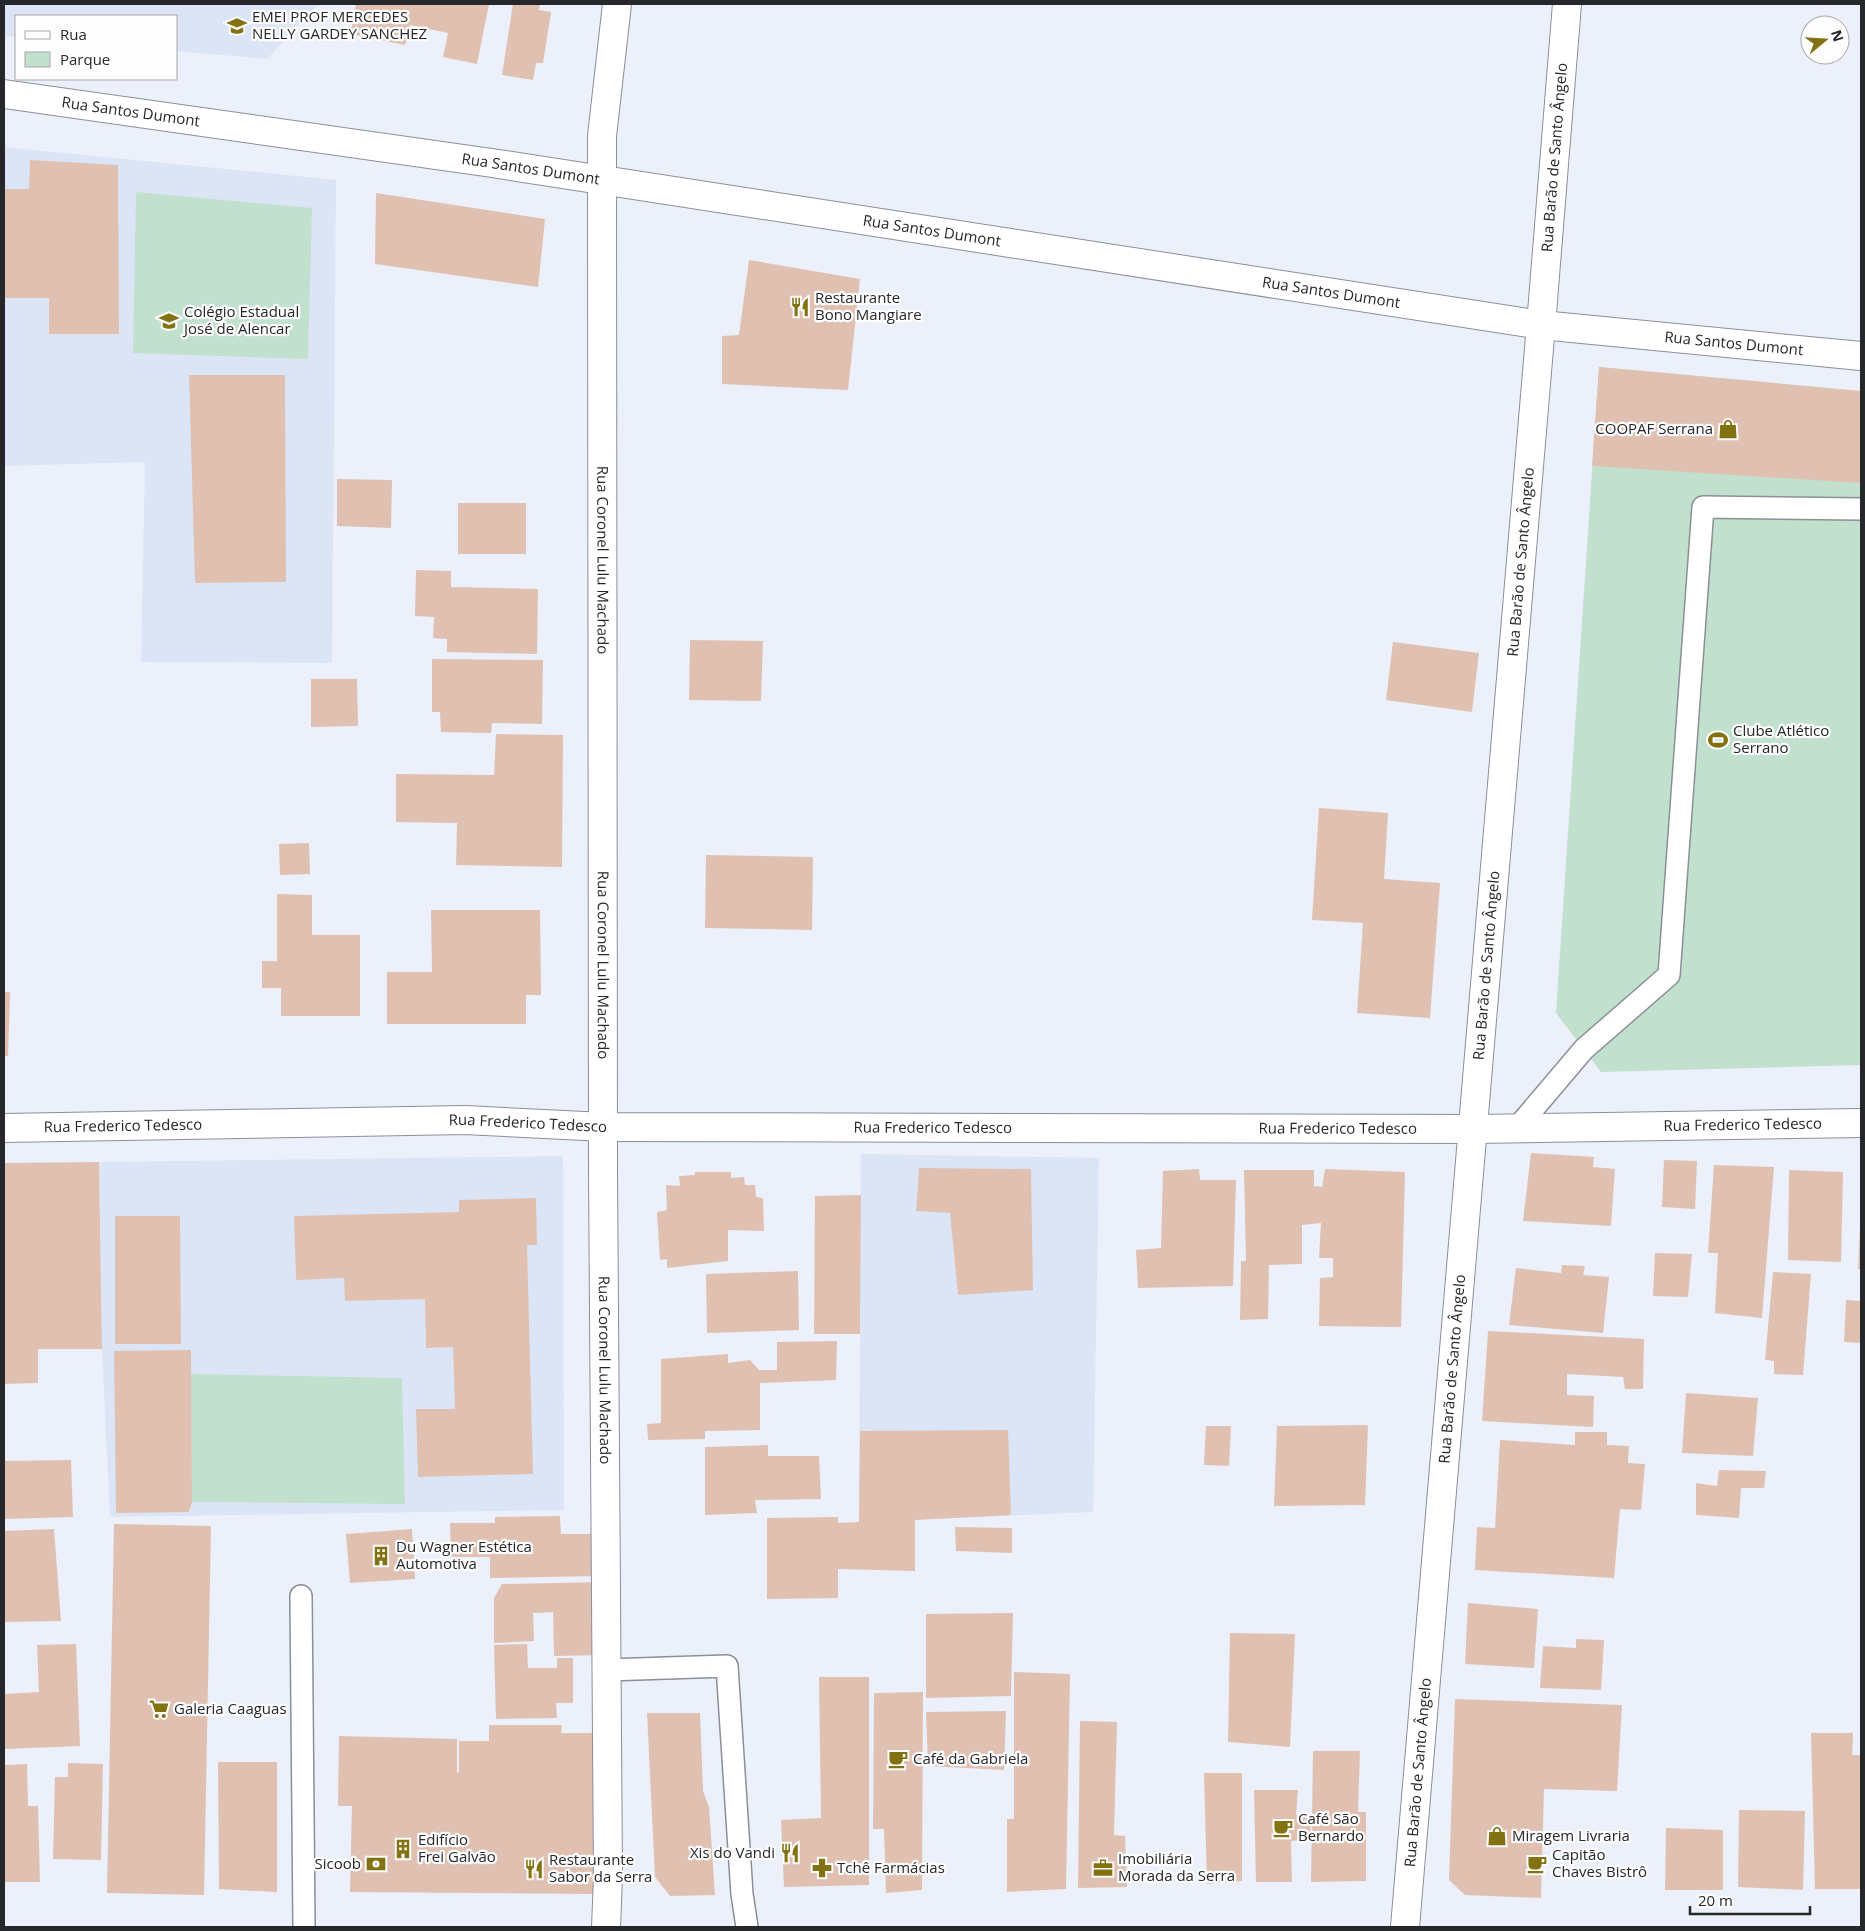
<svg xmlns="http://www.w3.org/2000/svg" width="1865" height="1931" font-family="'Open Sans',sans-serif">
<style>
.built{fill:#dce5f5}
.green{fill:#c1e0ce}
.building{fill:#e0c1b1}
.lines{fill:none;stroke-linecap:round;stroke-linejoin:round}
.lane-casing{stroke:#8a8f98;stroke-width:24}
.street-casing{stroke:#8a8f98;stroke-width:30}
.secondary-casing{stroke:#8a8f98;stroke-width:30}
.lane{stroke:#fff;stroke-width:21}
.street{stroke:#fff;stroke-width:28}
.secondary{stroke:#fff;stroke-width:28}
.labels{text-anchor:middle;stroke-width:4.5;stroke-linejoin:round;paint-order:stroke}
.poi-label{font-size:15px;fill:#25272b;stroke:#fdfdfd;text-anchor:start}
.street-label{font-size:15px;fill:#25272b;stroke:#fdfdfd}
</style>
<rect width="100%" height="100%" fill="#ebf0fa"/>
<path class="built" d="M 4,4 L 319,4 L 267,59 L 176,51 L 176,16 L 16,16 L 16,37 L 4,36 Z
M 4,147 L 336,180 L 332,663 L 141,662 L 145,462 L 4,466 Z
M 861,1154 L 1099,1158 L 1093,1512 L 859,1522 Z
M 563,1156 L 564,1510 L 110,1517 L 102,1349 L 99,1162 Z"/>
<path class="green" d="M 136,192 L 312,208 L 308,359 L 133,353 Z
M 1599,367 L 1861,391 L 1861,1065 L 1601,1072 L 1556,1013 Z
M 191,1374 L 402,1378 L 405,1504 L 192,1502 Z"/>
<path class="building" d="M 356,4 L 489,4 L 477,64 L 443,57 L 448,33 L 410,25 L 405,45 L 350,34 Z
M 513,4 L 540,4 L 539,10 L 551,12 L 543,63 L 536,63 L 533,80 L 502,75 Z
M 30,160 L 118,165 L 119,334 L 49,334 L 49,298 L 4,298 L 4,189 L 29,189 Z
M 376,193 L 545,219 L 538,287 L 375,264 Z
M 749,260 L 860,279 L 848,390 L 722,384 L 722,336 L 739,335 Z
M 1599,367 L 1861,391 L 1861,483 L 1592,466 Z
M 189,375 L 285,375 L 286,582 L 195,583 Z
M 337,479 L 392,480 L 391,528 L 337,526 Z
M 458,503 L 526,503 L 526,554 L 458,554 Z
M 416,570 L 451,571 L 451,587 L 538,589 L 537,654 L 447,652 L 447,639 L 433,638 L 434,617 L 415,616 Z
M 690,640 L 763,641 L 761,701 L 689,700 Z
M 1393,642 L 1479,653 L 1472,712 L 1386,700 Z
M 432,659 L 543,660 L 542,724 L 492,723 L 491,733 L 441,732 L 440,712 L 432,712 Z
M 311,679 L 357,679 L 358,726 L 311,727 Z
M 496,734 L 563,735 L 562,867 L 456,865 L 457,823 L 396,822 L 396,774 L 494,775 Z
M 1319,808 L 1388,813 L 1384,879 L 1440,883 L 1430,1018 L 1357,1013 L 1363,923 L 1312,920 Z
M 309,843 L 310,874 L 280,875 L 279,844 Z
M 706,855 L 813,857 L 812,930 L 705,928 Z
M 277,894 L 312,895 L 312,935 L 360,935 L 360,1016 L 281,1016 L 281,988 L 262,988 L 262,961 L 277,961 Z
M 431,910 L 540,910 L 541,995 L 526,995 L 526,1024 L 387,1024 L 387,972 L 432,972 Z
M 4,992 L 10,992 L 8,1056 L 4,1056 Z
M 1531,1153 L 1594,1157 L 1593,1167 L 1615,1169 L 1611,1226 L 1523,1221 Z
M 1664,1160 L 1697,1161 L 1695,1209 L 1662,1207 Z
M 99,1162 L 102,1349 L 38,1349 L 38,1383 L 4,1384 L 4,1163 Z
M 1714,1165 L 1774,1167 L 1762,1318 L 1715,1313 L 1718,1253 L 1708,1253 Z
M 919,1168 L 1031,1169 L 1033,1290 L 958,1295 L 950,1213 L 916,1211 Z
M 1199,1169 L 1200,1180 L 1236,1180 L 1233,1286 L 1138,1288 L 1136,1250 L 1161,1248 L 1163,1171 Z
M 1325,1169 L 1405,1172 L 1401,1327 L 1319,1326 L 1320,1278 L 1333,1277 L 1333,1258 L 1319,1258 L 1321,1223 L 1302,1225 L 1302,1264 L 1269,1265 L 1268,1319 L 1240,1320 L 1241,1261 L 1246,1261 L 1244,1170 L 1314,1170 L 1314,1186 L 1322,1187 Z
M 1789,1170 L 1843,1172 L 1841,1262 L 1788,1260 Z
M 695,1172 L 731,1172 L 731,1178 L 744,1177 L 745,1185 L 755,1185 L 756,1197 L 763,1198 L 764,1231 L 728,1230 L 728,1261 L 667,1268 L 667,1259 L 660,1260 L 657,1212 L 667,1210 L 666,1185 L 680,1186 L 679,1176 L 695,1175 Z
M 861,1195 L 860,1334 L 814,1334 L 815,1196 Z
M 536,1198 L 537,1245 L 527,1245 L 533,1474 L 418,1477 L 416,1409 L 455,1409 L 453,1347 L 426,1348 L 425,1299 L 345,1301 L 344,1278 L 296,1280 L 294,1216 L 459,1212 L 459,1200 Z
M 115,1216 L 180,1216 L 181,1344 L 115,1344 Z
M 1860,1226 L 1861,1269 L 1858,1269 Z
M 1655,1253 L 1692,1254 L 1688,1297 L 1653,1296 Z
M 1562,1265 L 1585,1266 L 1583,1275 L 1609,1277 L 1603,1333 L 1509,1325 L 1516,1268 L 1561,1273 Z
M 798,1271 L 799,1330 L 707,1333 L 706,1274 Z
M 1773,1272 L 1811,1274 L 1803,1375 L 1774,1374 L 1774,1361 L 1765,1360 Z
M 1846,1300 L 1861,1301 L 1861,1343 L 1844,1342 Z
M 1488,1331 L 1644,1339 L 1643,1389 L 1625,1389 L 1623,1377 L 1567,1374 L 1567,1395 L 1594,1396 L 1593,1427 L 1482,1421 Z
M 837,1341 L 836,1380 L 760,1383 L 760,1430 L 705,1431 L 705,1439 L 648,1440 L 647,1424 L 661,1423 L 661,1359 L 728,1354 L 728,1363 L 750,1360 L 759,1370 L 777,1370 L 777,1342 Z
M 191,1350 L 192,1502 L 189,1512 L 116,1513 L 114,1351 Z
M 1686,1393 L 1758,1398 L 1753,1456 L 1682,1453 Z
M 1368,1425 L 1365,1505 L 1274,1506 L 1277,1426 Z
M 1206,1426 L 1231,1426 L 1229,1466 L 1204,1465 Z
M 1008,1430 L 1011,1515 L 915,1520 L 915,1571 L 838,1569 L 838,1598 L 767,1599 L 767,1518 L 838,1517 L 838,1523 L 859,1522 L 860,1431 Z
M 1575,1432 L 1607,1432 L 1607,1445 L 1629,1446 L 1628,1463 L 1645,1464 L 1641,1510 L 1620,1509 L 1614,1578 L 1475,1570 L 1477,1527 L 1495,1528 L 1500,1440 L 1575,1445 Z
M 768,1445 L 768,1456 L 819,1456 L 821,1499 L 755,1500 L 757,1513 L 705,1515 L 705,1447 Z
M 71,1460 L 73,1517 L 4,1519 L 4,1461 Z
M 1719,1470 L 1766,1471 L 1764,1488 L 1741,1488 L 1739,1518 L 1696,1515 L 1696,1483 L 1717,1486 Z
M 560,1516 L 561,1534 L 600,1534 L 600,1576 L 490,1578 L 490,1557 L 451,1557 L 450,1523 L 495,1523 L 495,1517 Z
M 114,1524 L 211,1526 L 204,1895 L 107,1893 Z
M 955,1527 L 1012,1528 L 1012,1553 L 956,1551 Z
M 54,1529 L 61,1621 L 4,1622 L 4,1531 Z
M 412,1529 L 415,1579 L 350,1583 L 346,1534 Z
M 602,1582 L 604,1655 L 554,1656 L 553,1612 L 533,1613 L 534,1641 L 494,1643 L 494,1598 L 502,1584 Z
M 1468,1603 L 1538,1609 L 1534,1668 L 1465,1664 Z
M 1013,1613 L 1011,1696 L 926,1698 L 926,1614 Z
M 1230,1633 L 1295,1634 L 1290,1747 L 1228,1742 Z
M 1576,1639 L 1604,1640 L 1601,1690 L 1540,1688 L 1543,1646 L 1576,1648 Z
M 76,1644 L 80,1746 L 4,1749 L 4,1694 L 39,1692 L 37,1645 Z
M 527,1644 L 528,1668 L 557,1668 L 557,1658 L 573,1658 L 573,1703 L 556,1703 L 557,1718 L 496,1719 L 494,1645 Z
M 1014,1672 L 1070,1674 L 1066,1889 L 1007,1892 L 1007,1819 L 1014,1819 Z
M 819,1677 L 869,1677 L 869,1885 L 784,1887 L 781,1820 L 821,1818 Z
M 923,1692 L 922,1890 L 886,1893 L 884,1829 L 873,1829 L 874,1693 Z
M 1455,1699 L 1622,1705 L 1617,1791 L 1544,1789 L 1541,1898 L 1465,1895 L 1449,1880 Z
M 1006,1711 L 1004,1770 L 928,1766 L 926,1712 Z
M 647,1713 L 700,1713 L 703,1791 L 709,1807 L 715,1895 L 670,1896 L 655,1877 Z
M 1080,1721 L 1117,1722 L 1114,1835 L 1125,1836 L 1127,1887 L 1078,1888 Z
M 489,1725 L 562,1725 L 561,1733 L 594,1733 L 593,1894 L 350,1892 L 352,1806 L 338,1806 L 339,1736 L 457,1739 L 457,1773 L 459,1772 L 459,1741 L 489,1741 Z
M 1811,1733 L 1853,1733 L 1852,1755 L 1861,1755 L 1861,1889 L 1815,1889 Z
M 1313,1751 L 1360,1751 L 1358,1812 L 1366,1812 L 1366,1881 L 1311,1882 Z
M 218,1762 L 277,1762 L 277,1892 L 219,1889 Z
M 68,1763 L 103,1764 L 101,1860 L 53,1859 L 55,1777 L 68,1777 Z
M 27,1764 L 28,1806 L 38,1806 L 40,1882 L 4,1882 L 4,1765 Z
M 1204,1773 L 1242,1773 L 1242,1881 L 1207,1884 Z
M 1254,1790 L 1298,1790 L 1296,1815 L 1310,1816 L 1311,1839 L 1291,1841 L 1292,1882 L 1256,1882 Z
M 1739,1810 L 1805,1811 L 1803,1890 L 1738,1887 Z
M 1666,1828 L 1723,1830 L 1723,1890 L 1665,1890 Z"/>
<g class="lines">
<defs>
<path id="lane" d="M 1517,1128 L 1584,1049 L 1669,975 L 1703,507 L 1861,509
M 301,1596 L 304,1927
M 607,1670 L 727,1666 L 742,1894 L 747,1927"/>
<g id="street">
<path d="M 602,181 L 602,136 L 617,4"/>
<path id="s1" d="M 1541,325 L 1567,4"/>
<path id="s2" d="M 4,1128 L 465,1120 L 605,1127 L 1473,1129 L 1861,1123"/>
</g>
<g id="secondary">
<path id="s3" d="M 4,94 L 492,163 L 1541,325 L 1861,356"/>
<path id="s4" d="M 602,181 L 603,1170 L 608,1878 L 606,1927"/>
<path id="s5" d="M 1405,1927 L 1541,325"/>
</g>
</defs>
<use href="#lane" class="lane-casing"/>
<use href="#street" class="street-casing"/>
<use href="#secondary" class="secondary-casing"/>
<use href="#lane" class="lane"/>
<use href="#street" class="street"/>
<use href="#secondary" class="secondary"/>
</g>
<defs>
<symbol id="school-bare" viewBox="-9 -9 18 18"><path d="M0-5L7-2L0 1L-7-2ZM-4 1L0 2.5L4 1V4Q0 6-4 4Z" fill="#837212" stroke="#fdfdfd" stroke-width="2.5" paint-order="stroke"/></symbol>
<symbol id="restaurant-bare" viewBox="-9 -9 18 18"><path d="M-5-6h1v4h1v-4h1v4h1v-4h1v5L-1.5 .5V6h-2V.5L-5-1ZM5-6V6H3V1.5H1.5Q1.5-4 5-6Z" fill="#837212" stroke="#fdfdfd" stroke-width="2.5" paint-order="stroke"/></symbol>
<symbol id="shop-bare" viewBox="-9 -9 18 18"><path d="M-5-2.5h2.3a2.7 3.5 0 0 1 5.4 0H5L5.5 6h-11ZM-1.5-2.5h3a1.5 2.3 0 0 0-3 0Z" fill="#837212" stroke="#fdfdfd" stroke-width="2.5" paint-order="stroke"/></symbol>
<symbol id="stadium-bare" viewBox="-9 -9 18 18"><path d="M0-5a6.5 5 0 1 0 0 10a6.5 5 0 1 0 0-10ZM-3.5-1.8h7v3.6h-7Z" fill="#837212" stroke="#fdfdfd" stroke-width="2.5" paint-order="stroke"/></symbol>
<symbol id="building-bare" viewBox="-9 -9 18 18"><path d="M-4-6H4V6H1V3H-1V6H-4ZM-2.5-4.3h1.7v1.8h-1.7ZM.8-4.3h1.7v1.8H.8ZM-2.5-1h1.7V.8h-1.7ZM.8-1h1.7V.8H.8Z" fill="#837212" stroke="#fdfdfd" stroke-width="2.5" paint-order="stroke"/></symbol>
<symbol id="supermarket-bare" viewBox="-9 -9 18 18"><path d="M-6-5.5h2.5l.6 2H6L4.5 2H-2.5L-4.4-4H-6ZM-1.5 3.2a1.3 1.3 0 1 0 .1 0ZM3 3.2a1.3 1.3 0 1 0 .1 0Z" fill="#837212" stroke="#fdfdfd" stroke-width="2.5" paint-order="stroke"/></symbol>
<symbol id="cafe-bare" viewBox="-9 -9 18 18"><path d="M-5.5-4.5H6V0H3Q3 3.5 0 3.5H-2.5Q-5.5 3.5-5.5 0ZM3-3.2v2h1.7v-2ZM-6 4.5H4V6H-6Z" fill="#837212" stroke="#fdfdfd" stroke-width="2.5" paint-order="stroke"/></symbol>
<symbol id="bank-bare" viewBox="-9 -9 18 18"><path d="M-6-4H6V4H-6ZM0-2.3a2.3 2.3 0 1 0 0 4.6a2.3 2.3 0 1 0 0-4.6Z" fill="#837212" stroke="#fdfdfd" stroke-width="2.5" paint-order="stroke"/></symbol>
<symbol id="pharmacy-bare" viewBox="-9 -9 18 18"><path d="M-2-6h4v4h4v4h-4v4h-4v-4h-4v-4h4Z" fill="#837212" stroke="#fdfdfd" stroke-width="2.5" paint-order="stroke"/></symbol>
<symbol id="office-bare" viewBox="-9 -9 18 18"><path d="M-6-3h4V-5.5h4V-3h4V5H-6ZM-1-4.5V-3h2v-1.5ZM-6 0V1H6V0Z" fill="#837212" stroke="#fdfdfd" stroke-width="2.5" paint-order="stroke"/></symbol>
</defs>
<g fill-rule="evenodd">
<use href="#school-bare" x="223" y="12" width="28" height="28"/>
<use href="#restaurant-bare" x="786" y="293" width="28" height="28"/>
<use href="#school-bare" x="155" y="307" width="28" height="28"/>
<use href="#shop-bare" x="1714" y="415" width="28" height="28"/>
<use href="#stadium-bare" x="1704" y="726" width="28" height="28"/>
<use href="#building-bare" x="367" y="1542" width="28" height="28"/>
<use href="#supermarket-bare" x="145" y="1695" width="28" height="28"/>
<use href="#cafe-bare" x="884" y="1745" width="28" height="28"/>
<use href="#cafe-bare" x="1269" y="1814" width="28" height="28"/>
<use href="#shop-bare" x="1483" y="1822" width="28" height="28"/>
<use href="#building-bare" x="389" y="1835" width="28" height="28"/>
<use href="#restaurant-bare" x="776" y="1839" width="28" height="28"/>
<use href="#bank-bare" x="362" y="1850" width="28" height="28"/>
<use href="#cafe-bare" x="1523" y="1850" width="28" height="28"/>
<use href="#pharmacy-bare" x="808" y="1854" width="28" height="28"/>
<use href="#office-bare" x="1089" y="1854" width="28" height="28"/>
<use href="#restaurant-bare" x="520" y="1855" width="28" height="28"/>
</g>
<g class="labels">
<g class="poi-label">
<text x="252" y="22">EMEI PROF MERCEDES<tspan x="252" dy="17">NELLY GARDEY SANCHEZ</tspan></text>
<text x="815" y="303">Restaurante<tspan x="815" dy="17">Bono Mangiare</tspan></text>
<text x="184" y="317">Colégio Estadual<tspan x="184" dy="17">José de Alencar</tspan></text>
<text x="1713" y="434" text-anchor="end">COOPAF Serrana</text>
<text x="1733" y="736">Clube Atlético<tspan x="1733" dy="17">Serrano</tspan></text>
<text x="396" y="1552">Du Wagner Estética<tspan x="396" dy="17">Automotiva</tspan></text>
<text x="174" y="1714">Galeria Caaguas</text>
<text x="913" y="1764">Café da Gabriela</text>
<text x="1298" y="1824">Café São<tspan x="1298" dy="17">Bernardo</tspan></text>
<text x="1512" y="1841">Miragem Livraria</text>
<text x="418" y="1845">Edifício<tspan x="418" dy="17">Frei Galvão</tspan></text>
<text x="775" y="1858" text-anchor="end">Xis do Vandi</text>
<text x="1552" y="1860">Capitão<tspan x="1552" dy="17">Chaves Bistrô</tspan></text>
<text x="1118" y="1864">Imobiliária<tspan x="1118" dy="17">Morada da Serra</tspan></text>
<text x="549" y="1865">Restaurante<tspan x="549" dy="17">Sabor da Serra</tspan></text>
<text x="361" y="1869" text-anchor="end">Sicoob</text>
<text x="837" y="1873">Tchê Farmácias</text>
</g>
<g class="street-label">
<text dy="5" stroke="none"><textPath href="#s3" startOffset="128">Rua Santos Dumont</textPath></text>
<text dy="5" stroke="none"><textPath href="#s1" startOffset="168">Rua Barão de Santo Ângelo</textPath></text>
<text dy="5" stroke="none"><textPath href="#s3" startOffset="532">Rua Santos Dumont</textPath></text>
<text dy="5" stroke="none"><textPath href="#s3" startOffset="938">Rua Santos Dumont</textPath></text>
<text dy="5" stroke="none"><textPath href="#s3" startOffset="1342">Rua Santos Dumont</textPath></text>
<text dy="5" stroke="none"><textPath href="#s3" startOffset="1748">Rua Santos Dumont</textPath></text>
<text dy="5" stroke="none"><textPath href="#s4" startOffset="379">Rua Coronel Lulu Machado</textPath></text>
<text dy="5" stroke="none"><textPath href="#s5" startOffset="1370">Rua Barão de Santo Ângelo</textPath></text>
<text dy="5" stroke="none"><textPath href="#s4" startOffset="784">Rua Coronel Lulu Machado</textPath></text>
<text dy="5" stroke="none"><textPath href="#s5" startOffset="965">Rua Barão de Santo Ângelo</textPath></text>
<text dy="5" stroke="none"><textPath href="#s2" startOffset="524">Rua Frederico Tedesco</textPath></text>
<text dy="5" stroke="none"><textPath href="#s2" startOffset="1739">Rua Frederico Tedesco</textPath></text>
<text dy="5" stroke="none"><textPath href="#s2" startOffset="119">Rua Frederico Tedesco</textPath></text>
<text dy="5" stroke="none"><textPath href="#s2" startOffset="929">Rua Frederico Tedesco</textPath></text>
<text dy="5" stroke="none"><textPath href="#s2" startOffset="1334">Rua Frederico Tedesco</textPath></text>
<text dy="5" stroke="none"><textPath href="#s5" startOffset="560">Rua Barão de Santo Ângelo</textPath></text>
<text dy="5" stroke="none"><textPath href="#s4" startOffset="1189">Rua Coronel Lulu Machado</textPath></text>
<text dy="5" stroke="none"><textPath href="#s5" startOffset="155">Rua Barão de Santo Ângelo</textPath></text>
</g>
</g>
<rect width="1865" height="1931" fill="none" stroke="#25272b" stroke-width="10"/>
<rect x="15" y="15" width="162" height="65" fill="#fdfdfd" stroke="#a7a7a9"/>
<rect x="25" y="31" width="25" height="8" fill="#ffffff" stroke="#a7a7a9"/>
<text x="60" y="40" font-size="15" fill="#25272b">Rua</text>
<rect x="25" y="52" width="25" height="15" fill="#c1e0ce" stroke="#a7a7a9"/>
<text x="60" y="65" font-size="15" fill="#25272b">Parque</text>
<g transform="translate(1825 40) rotate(72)"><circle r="24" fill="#fdfdfd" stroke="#a7a7a9"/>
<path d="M0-4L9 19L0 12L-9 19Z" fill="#837212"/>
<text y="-8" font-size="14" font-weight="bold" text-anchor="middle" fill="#25272b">N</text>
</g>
<path d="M1690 1906v8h120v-8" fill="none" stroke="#25272b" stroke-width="2.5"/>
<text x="1698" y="1906" font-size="15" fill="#25272b" stroke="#fdfdfd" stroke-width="4" paint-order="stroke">20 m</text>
</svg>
